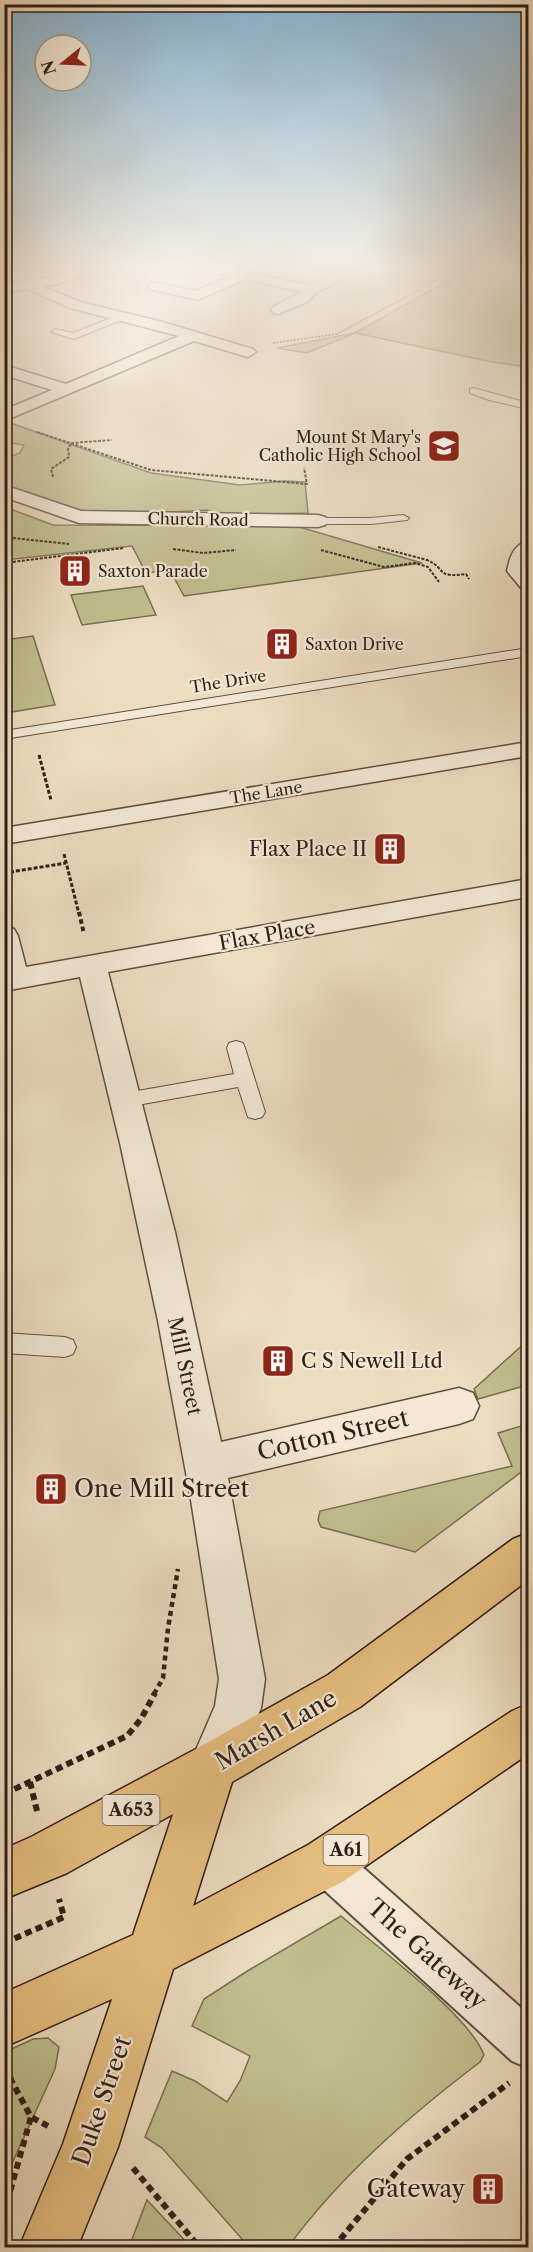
<svg xmlns="http://www.w3.org/2000/svg" width="533" height="2252" font-family="'Libre Caslon Text',serif">
<style>
.green{fill:#c0be8d;stroke:#786e52;stroke-width:1.5}
.lines{fill:none;stroke-linecap:round;stroke-linejoin:round}
.service-casing{stroke:#5f4e40;stroke-width:2}
.pedestrian-casing{stroke:#5f4e40;stroke-width:4}
.minor-casing{stroke:#5f4e40;stroke-width:3}
.tertiary-casing{stroke:#5f4e40;stroke-width:3}
.trunk-casing{stroke:#301e16;stroke-width:3}
.path-far5{stroke:#301e16;stroke-width:1.5;stroke-dasharray:2 1.5;stroke-linecap:butt}
.path-far4{stroke:#301e16;stroke-width:2;stroke-dasharray:3 1.5;stroke-linecap:butt}
.path-far3{stroke:#301e16;stroke-width:3;stroke-dasharray:4 2;stroke-linecap:butt}
.path-far2{stroke:#301e16;stroke-width:4;stroke-dasharray:4.5 3;stroke-linecap:butt}
.path-far1{stroke:#301e16;stroke-width:4.5;stroke-dasharray:5 4;stroke-linecap:butt}
.path{stroke:#301e16;stroke-width:6;stroke-dasharray:7 4.5;stroke-linecap:butt}
.service{fill:#f3e8d6;fill-rule:evenodd}
.pedestrian{fill:#f3e8d6;fill-rule:evenodd}
.minor{fill:#f3e8d6;fill-rule:evenodd}
.tertiary{fill:#f3e8d6;fill-rule:evenodd}
.trunk{fill:#e6be80;fill-rule:evenodd}
.labels{text-anchor:middle;stroke-width:4.5;stroke-linejoin:round;paint-order:stroke}
.far-poi-label{font-size:16px;fill:#301e16;stroke:#f3e8d6;text-anchor:start}
.far-street-label{font-size:16px;fill:#301e16;stroke:#f3e8d6}
.shield{fill:#f3e8d6;stroke:#6a5b50;stroke-width:1.5}
.shield-label{font-size:18px;font-weight:bold;fill:#301e16}
.poi-label{font-size:20px;fill:#301e16;stroke:#f3e8d6;text-anchor:end}
.street-label{font-size:20px;fill:#301e16;stroke:#f3e8d6}
.near-street-label{font-size:24px;fill:#301e16;stroke:#f3e8d6}
.near-poi-label{font-size:24px;fill:#301e16;stroke:#f3e8d6;text-anchor:start}
</style>
<rect width="100%" height="100%" fill="#ecdcc0"/>
<filter id="stains"><feTurbulence type="fractalNoise" baseFrequency=".00333" numOctaves="4"/><feColorMatrix values="0 0 0 0 .2 0 0 0 0 .09 0 0 0 0 .02 0 0 0 .5 -.17"/></filter>
<radialGradient id="worn" r=".72"><stop offset=".6" stop-color="#630" stop-opacity="0"/><stop offset="1" stop-color="#630" stop-opacity=".3"/></radialGradient>
<path class="green" d="M 453,268 L 528,268 L 528,367 L 492,362 L 355,333 L 307,353 L 277,348 L 355,333 L 453,278 Z
M 5,421 L 151,473 L 240,485 L 285,481 L 305,482 L 308,513 L 228,515 L 206,510 L 143,514 L 102,513 L 79,510 L 5,485 L 5,458 L 20,453 L 24,445 L 12,443 L 5,438 Z
M 5,507 L 53,525 L 296,526 L 422,563 L 184,596 L 170,570 L 146,573 L 132,546 L 5,560 Z
M 143,586 L 156,615 L 82,625 L 71,595 Z
M 33,636 L 55,705 L 5,713 L 5,640 Z
M 528,1340 L 528,1395 L 524,1386 L 478,1399 L 474,1389 Z
M 528,1424 L 528,1467 L 415,1552 L 321,1527 L 318,1520 L 320,1511 L 512,1466 L 498,1433 Z
M 341,1916 C 376,1946 470,2016 484,2055 L 480,2062 C 409,2116 341,2175 288,2247 L 249,2247 L 162,2148 L 145,2137 L 172,2071 L 195,2081 L 227,2102 L 240,2081 L 250,2056 L 192,2026 L 204,1999 L 249,1970 Z
M 48,2038 L 59,2047 L 55,2069 L 5,2179 L 5,2052 L 33,2039 Z
M 147,2200 L 191,2247 L 129,2247 Z"/>
<g class="lines">
<defs>
<path id="service" d="M 121,314 L 125,317 L 124,319 L 74,339 L 51,332 L 55,329 L 73,333 Z
M 473,388 L 528,403 L 528,409 L 489,400 L 470,393 L 470,389 Z
M 403,515 L 409,518 L 407,520 L 371,524 L 318,524 L 312,521 L 318,518 L 371,518 Z
M 528,648 L 528,656 L 4,739 L 4,731 Z
M 236,1041 L 243,1043 L 245,1048 L 265,1112 L 262,1117 L 255,1119 L 248,1117 L 238,1087 L 126,1107 L 119,1105 L 116,1100 L 119,1095 L 126,1093 L 234,1074 L 227,1048 L 229,1043 Z
M 4,1333 L 65,1337 L 73,1340 L 76,1347 L 73,1354 L 65,1357 L 4,1353 Z"/>
<path id="pedestrian" d="M 326,1842 L 341,1848 L 528,2014 L 528,2068 L 512,2061 L 311,1878 L 305,1863 L 311,1848 Z"/>
<path id="minor" d="M 205,268 L 230,268 L 308,285 L 347,268 L 365,268 L 315,293 L 309,301 L 278,314 L 273,313 L 271,310 L 273,307 L 301,292 L 245,279 L 198,300 L 149,289 L 147,286 L 154,282 L 196,291 L 230,276 L 207,271 Z
M 30,281 L 80,302 L 159,321 L 253,349 L 256,352 L 248,357 L 194,341 L 4,421 L 4,410 L 52,390 L 4,375 L 4,365 L 66,384 L 179,336 L 70,308 L 25,288 L 23,285 Z
M 4,485 L 81,511 L 318,515 L 325,517 L 328,521 L 325,525 L 318,527 L 79,523 L 4,497 Z
M 528,541 L 528,590 L 521,588 L 507,571 C 510,557 513,545 528,541 Z
M 528,742 L 528,756 L 4,844 L 4,828 Z
M 528,879 L 528,897 L 108,972 L 175,1232 L 221,1442 L 459,1388 L 473,1393 L 479,1406 L 473,1419 L 459,1424 L 228,1478 L 265,1679 L 261,1708 L 230,1783 L 213,1790 L 196,1783 L 189,1766 L 215,1706 L 219,1679 L 191,1500 L 158,1321 L 120,1143 L 80,977 L 4,991 L 4,927 L 14,929 L 18,936 L 26,967 Z"/>
<path id="tertiary" d="M 82,268 L 103,268 L 101,271 L 53,285 L 4,292 L 4,284 L 51,277 Z"/>
<path id="trunk" d="M 528,1533 L 528,1580 L 360,1707 L 232,1782 L 193,1906 L 308,1845 L 512,1711 L 528,1704 L 528,1754 L 344,1881 L 173,1969 L 118,2147 L 77,2248 L 19,2248 L 63,2144 L 112,1999 L 4,2047 L 4,1993 L 133,1935 L 173,1814 L 67,1873 L 4,1899 L 4,1849 L 31,1837 L 196,1749 L 328,1675 L 513,1539 Z"/>
</defs>
<use href="#service" class="service-casing"/>
<use href="#pedestrian" class="pedestrian-casing"/>
<use href="#minor" class="minor-casing"/>
<use href="#tertiary" class="tertiary-casing"/>
<use href="#trunk" class="trunk-casing"/>
<path class="path-far5" d="M 273,343 L 337,334 L 443,277 L 442,268
M 36,432 L 42,434"/>
<path class="path-far4" d="M 37,432 L 151,470 L 307,484 L 304,468
M 71,443 L 112,440
M 53,477 L 51,469 L 69,457 L 68,449 L 71,444
M 4,537 L 69,544
M 378,547 L 427,560 C 448,569 434,578 466,574 L 469,579
M 173,549 L 203,553 L 236,550
M 321,550 L 384,567 L 415,563 L 428,567 L 439,582
M 4,563 L 124,548"/>
<path class="path-far3" d="M 39,755 L 51,800
M 64,854 L 79,914
M 4,873 L 66,863"/>
<path class="path-far2" d="M 79,912 L 84,934"/>
<path class="path-far1" d="M 154,1694 L 163,1678 L 168,1628 L 178,1569"/>
<path class="path" d="M 30,1782 L 37,1811
M 4,1794 L 127,1736 L 141,1719 L 155,1693
M 4,1943 L 64,1917 L 59,1899
M 8,2066 L 11,2080 L 31,2117 L 48,2126
M 133,2168 L 200,2248
M 4,2213 L 31,2117
M 333,2248 L 407,2159 L 509,2083"/>
<use href="#service" class="service"/>
<use href="#pedestrian" class="pedestrian"/>
<use href="#minor" class="minor"/>
<use href="#tertiary" class="tertiary"/>
<use href="#trunk" class="trunk"/>
</g>
<linearGradient id="sky" x2="0" y2="1"><stop stop-color="#88b6d4"/><stop offset="0.46" stop-color="#f6efe3"/><stop offset="1" stop-color="#f6efe3" stop-opacity="0"/></linearGradient>
<rect width="533" height="583" fill="url(#sky)"/>
<defs>
<symbol id="school-square" viewBox="-11 -11 22 22"><rect x="-9" y="-9" width="18" height="18" rx="4" fill="#8f2418" stroke="#f3e8d6"/><path d="M0-5L7-2L0 1L-7-2ZM-4 1L0 2.5L4 1V4Q0 6-4 4Z" fill="#fff"/></symbol>
<symbol id="building-square" viewBox="-11 -11 22 22"><rect x="-9" y="-9" width="18" height="18" rx="4" fill="#8f2418" stroke="#f3e8d6"/><path d="M-4-6H4V6H1V3H-1V6H-4ZM-2.5-4.3h1.7v1.8h-1.7ZM.8-4.3h1.7v1.8H.8ZM-2.5-1h1.7V.8h-1.7ZM.8-1h1.7V.8H.8Z" fill="#fff"/></symbol>
</defs>
<g fill-rule="evenodd">
<use href="#school-square" x="425" y="427" width="38" height="38"/>
<use href="#building-square" x="56" y="552" width="38" height="38"/>
<use href="#building-square" x="263" y="625" width="38" height="38"/>
<use href="#building-square" x="371" y="830" width="38" height="38"/>
<use href="#building-square" x="259" y="1342" width="38" height="38"/>
<use href="#building-square" x="32" y="1470" width="38" height="38"/>
<use href="#building-square" x="469" y="2170" width="38" height="38"/>
</g>
<g class="labels">
<g class="far-poi-label">
<text x="421" y="443" text-anchor="end">Mount St Mary's<tspan x="421" dy="18">Catholic High School</tspan></text>
<text x="98" y="577">Saxton Parade</text>
<text x="305" y="650">Saxton Drive</text>
</g>
<g class="far-street-label">
<text transform="translate(198 519) rotate(1)" y="6">Church Road</text>
<text transform="translate(228 681) rotate(-9)" y="6">The Drive</text>
<text transform="translate(266 792) rotate(-9)" y="6">The Lane</text>
</g>
<g class="shield">
<rect x="102.5" y="1795" width="57" height="30" rx="4.5"/>
<rect x="323.5" y="1835" width="45" height="30" rx="4.5"/>
</g>
<g class="shield-label">
<text x="131" y="1816">A653</text>
<text x="346" y="1856">A61</text>
</g>
<g class="poi-label">
<text x="367" y="856">Flax Place II</text>
<text x="301" y="1368" text-anchor="start">C S Newell Ltd</text>
</g>
<g class="street-label">
<text transform="translate(267 935) rotate(-10)" y="7">Flax Place</text>
<text transform="translate(185 1366) rotate(78)" y="7">Mill Street</text>
</g>
<g class="near-street-label">
<text transform="translate(333 1435) rotate(-13)" y="8">Cotton Street</text>
<text transform="translate(276 1730) rotate(-30)" y="8">Marsh Lane</text>
<text transform="translate(427 1954) rotate(42)" y="8">The Gateway</text>
<text transform="translate(102 2101) rotate(-71)" y="8">Duke Street</text>
</g>
<g class="near-poi-label">
<text x="74" y="1497">One Mill Street</text>
<text x="465" y="2197" text-anchor="end">Gateway</text>
</g>
</g>
<rect width="533" height="2252" fill="none" stroke="#ecdcc0" stroke-width="24"/>
<rect x="6" y="6" width="521" height="2240" fill="none" stroke="#301e16" stroke-width="3"/>
<rect x="12" y="12" width="509" height="2228" fill="none" stroke="#301e16" stroke-width="1.5"/>
<g transform="translate(63 63) rotate(252)"><circle r="28" fill="#f3e8d6" stroke="#a59789" stroke-width="1.5"/>
<path d="M0-4.5L10 22L0 15L-10 22Z" fill="#8f2418"/>
<text y="-9" font-size="16" font-weight="bold" text-anchor="middle" fill="#301e16">N</text>
</g>
<rect width="100%" height="100%" filter="url(#stains)"/>
<rect width="100%" height="100%" fill="url(#worn)"/>
</svg>
